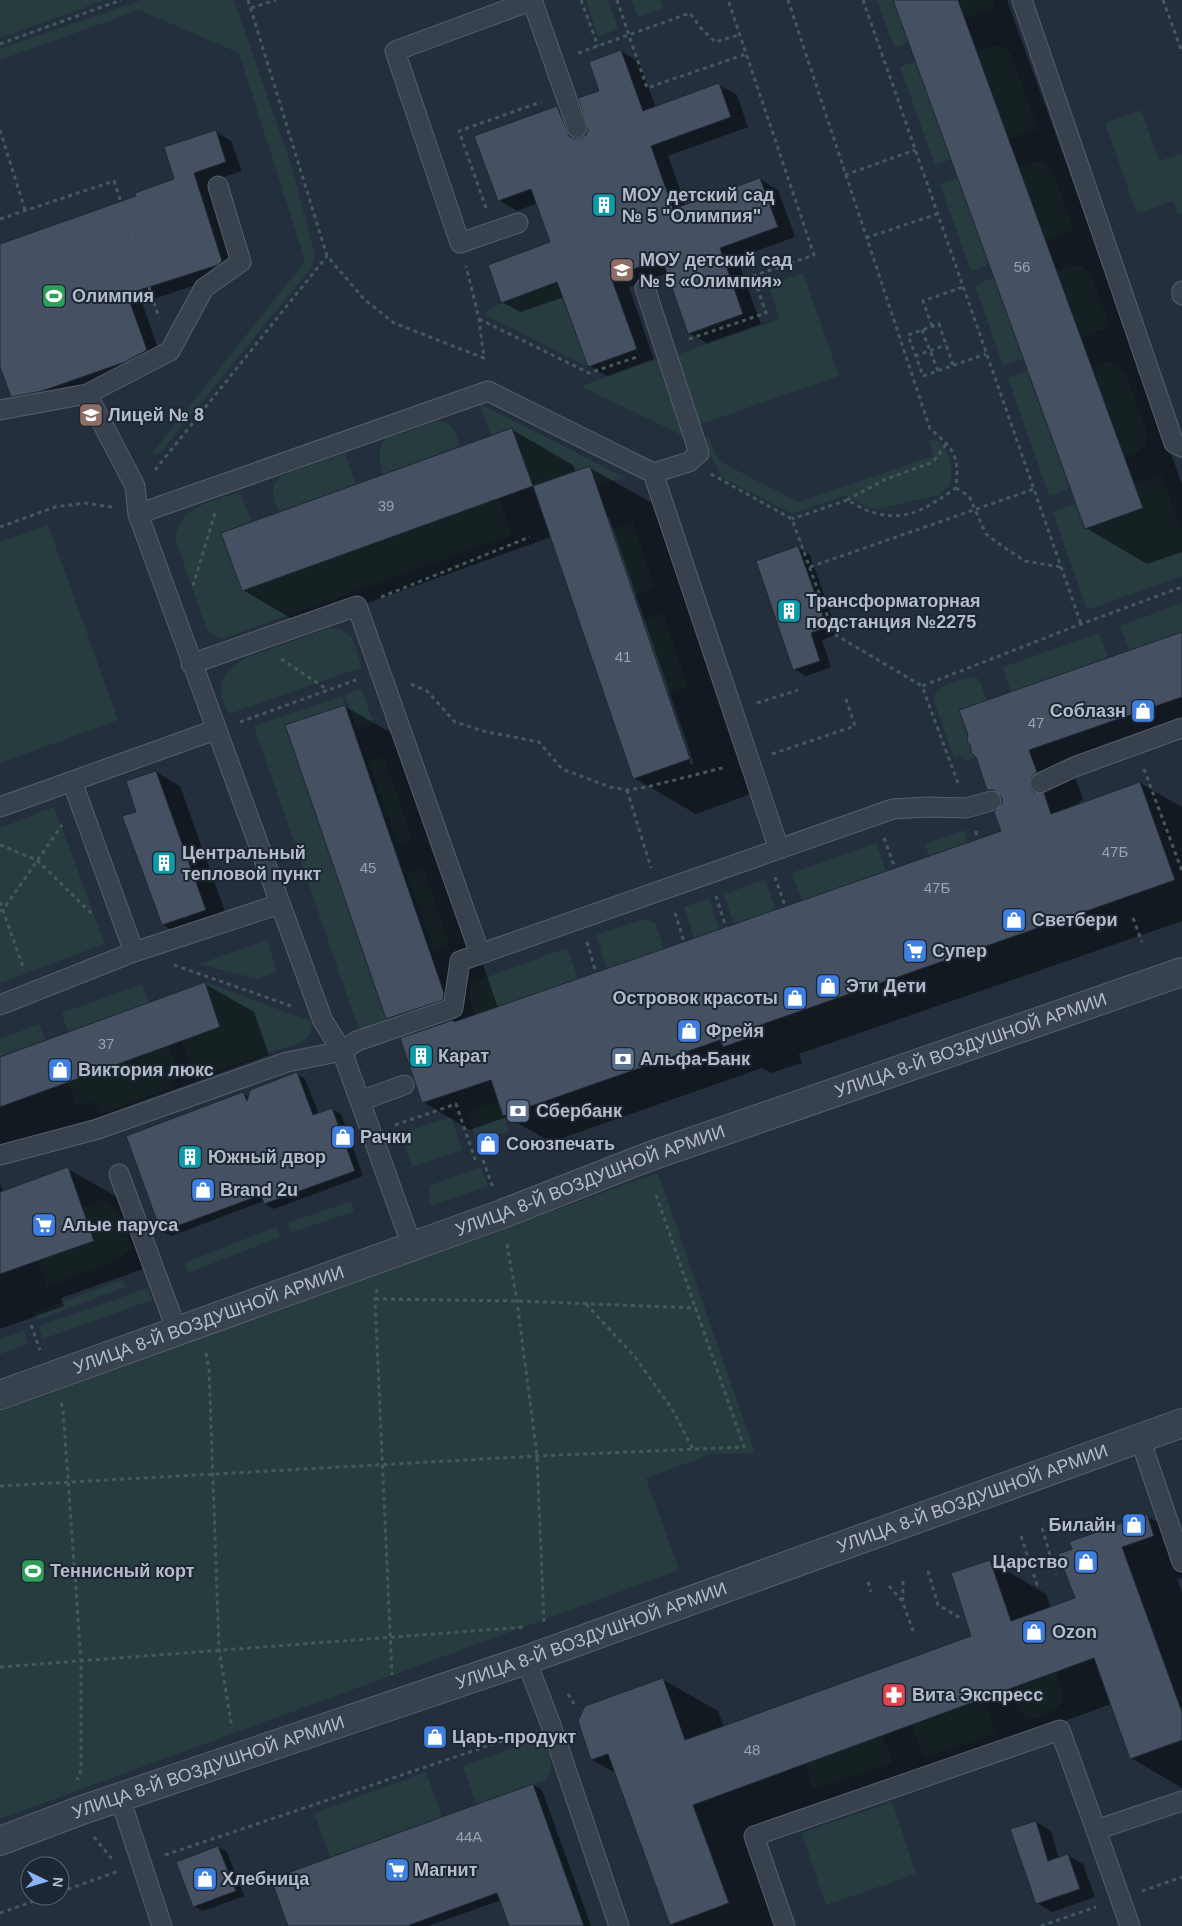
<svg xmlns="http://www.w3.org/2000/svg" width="1182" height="1926" font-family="Helvetica,sans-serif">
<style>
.green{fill:#263c3f}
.shadow{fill:#0007;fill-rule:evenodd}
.building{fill:#455162;stroke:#1f2835}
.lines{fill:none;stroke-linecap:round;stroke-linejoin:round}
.service-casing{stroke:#565f6c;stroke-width:21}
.tertiary-casing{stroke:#565f6c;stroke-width:30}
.path{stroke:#44595c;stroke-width:3;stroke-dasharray:4 4;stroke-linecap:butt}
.service{stroke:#38414e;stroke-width:19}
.tertiary{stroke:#38414e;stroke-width:28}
.labels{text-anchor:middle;stroke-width:4;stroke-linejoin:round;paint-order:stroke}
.number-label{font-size:15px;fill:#98a1af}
.poi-label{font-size:18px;font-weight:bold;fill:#b4bcc9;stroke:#1d2633;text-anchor:start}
.street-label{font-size:18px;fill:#b4bcc9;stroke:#1d2633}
</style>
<rect width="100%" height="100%" fill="#242f3e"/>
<path class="green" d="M 0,0 L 105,0 L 0,38 Z
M 141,0 L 234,0 L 291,165 L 315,254 L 312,267 L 160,453 L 150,456 L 305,261 L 239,53 L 139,10 L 0,60 L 0,49 Z
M 586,0 L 608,0 L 618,29 L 598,36 Z
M 632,0 L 660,0 L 663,9 L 638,17 Z
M 877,0 L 893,0 L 909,42 L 894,47 Z
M 958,0 L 992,0 L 995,8 L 965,18 Z
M 991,46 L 1002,47 L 1010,52 L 1038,129 L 1009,139 L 977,51 Z
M 915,61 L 951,159 L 935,165 L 900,67 Z
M 1141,110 L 1159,161 L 1182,154 L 1182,213 L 1178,214 L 1173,201 L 1137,214 L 1105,123 Z
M 1035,162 L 1044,162 L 1052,170 L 1074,229 L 1045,240 L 1019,168 Z
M 958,178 L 989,264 L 971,271 L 940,184 Z
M 1073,265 L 1083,266 L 1091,273 L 1110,327 L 1081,337 L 1056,271 Z
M 803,273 L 839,376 L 698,425 L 674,356 L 780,319 L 768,285 Z
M 994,278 L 1023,359 L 1003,366 L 975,285 Z
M 557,282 L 588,367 L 483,314 L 501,303 Z
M 658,359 L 685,437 L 581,386 Z
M 1107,362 L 1117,363 L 1125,372 L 1147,432 L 1145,446 L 1138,451 L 1124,457 L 1092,368 Z
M 1027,371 L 1070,488 L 1049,496 L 1008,378 Z
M 480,404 L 624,477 L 597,486 L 590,466 L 533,486 L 512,428 L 491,435 Z
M 438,421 C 456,424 455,432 460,446 L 383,474 C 379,459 377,454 385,439 Z
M 708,437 L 719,461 L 798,502 L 933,456 L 929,440 L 939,441 C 951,454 953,468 950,485 L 939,495 L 877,509 L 867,507 L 845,495 L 792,514 L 721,477 L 704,439 Z
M 345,453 L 356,484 L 279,512 C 274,495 268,489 281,476 Z
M 1161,475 L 1182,531 L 1182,576 L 1087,610 L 1053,512 L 1076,504 L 1085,529 L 1142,509 L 1134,485 Z
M 240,492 L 252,522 L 221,533 L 242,591 L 499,498 L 512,535 L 222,639 L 209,632 L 206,627 L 175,538 C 180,505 213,502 240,492 Z
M 633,522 L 655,588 L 634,595 L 611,530 Z
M 48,525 L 118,720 L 0,763 L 0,542 Z
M 1182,603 L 1182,632 L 1129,651 L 1120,626 Z
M 663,613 L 688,687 L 668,694 L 643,621 Z
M 329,628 L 341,629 L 352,638 L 362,667 L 229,714 C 226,707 221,699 221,692 C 220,676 234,665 245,658 Z
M 1099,633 L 1108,658 L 1011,692 L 1003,667 Z
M 971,677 L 979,679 L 987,701 L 959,710 L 968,735 L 967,741 L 971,746 L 971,752 L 976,757 L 965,761 L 962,755 L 954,758 L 933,698 C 938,684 958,681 971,677 Z
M 361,689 L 374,723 L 357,730 L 345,695 Z
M 342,696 L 345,705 L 285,726 L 387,1021 L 366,1029 L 358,1027 L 254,726 Z
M 384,757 L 412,839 L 398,844 L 369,762 Z
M 54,807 L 105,944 L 0,983 L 0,828 Z
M 964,830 L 968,843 L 929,856 L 925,844 Z
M 876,843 L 886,871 L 802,901 L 792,873 Z
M 423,867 L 449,944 L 434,951 L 407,873 Z
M 765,880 L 776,910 L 734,924 L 724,894 Z
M 709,899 L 719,930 L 694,938 L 684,907 Z
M 645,919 L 655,923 L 664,949 L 607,969 L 596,935 Z
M 267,940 L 277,972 L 257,979 L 199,964 Z
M 567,948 L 578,979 L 475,1015 L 469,998 L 471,983 Z
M 205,982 L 313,1022 L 310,1034 L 302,1042 L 208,1074 L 195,1072 L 188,1062 L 182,1041 L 220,1027 Z
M 142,984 L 149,1003 L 68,1032 L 62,1013 Z
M 39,1024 L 45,1040 L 0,1057 L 0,1039 Z
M 168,1046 C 175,1064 181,1071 171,1088 L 101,1114 L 96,1100 L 77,1107 L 68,1083 Z
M 499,1101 L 509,1131 L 476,1142 L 466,1112 Z
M 451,1117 L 462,1150 L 412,1167 L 401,1133 Z
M 481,1167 L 488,1186 L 430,1206 L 429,1186 Z
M 658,1173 L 755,1453 L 712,1454 L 646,1478 L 679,1570 L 0,1819 L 0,1410 Z
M 101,1200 C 122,1205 123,1226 131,1245 L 127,1253 L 118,1260 L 47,1287 L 38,1261 L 94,1241 L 82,1207 Z
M 351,1201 L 354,1211 L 291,1233 L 288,1223 Z
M 276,1227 L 280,1237 L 188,1273 L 184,1263 Z
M 123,1280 L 125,1287 L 37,1320 L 34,1312 Z
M 148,1288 L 152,1300 L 43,1339 L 39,1326 Z
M 24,1331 L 28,1344 L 0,1354 L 0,1339 Z
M 1056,1672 C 1064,1694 1069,1706 1043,1716 C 1037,1718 1031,1721 1025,1716 C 1017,1711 1015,1697 1012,1688 Z
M 984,1698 L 996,1733 L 924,1758 L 912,1725 Z
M 883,1735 L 893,1762 L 814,1790 L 805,1764 Z
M 543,1737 C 549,1753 556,1765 545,1780 L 476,1804 L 463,1766 Z
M 426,1772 L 442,1817 L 330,1857 L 314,1813 Z
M 892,1802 L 916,1874 L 826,1905 L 802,1833 Z"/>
<path class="shadow" d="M 895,0 L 1007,0 L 1182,484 L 1182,552 L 1147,564 L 1086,528 Z
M 621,51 L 639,62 L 656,108 L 719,85 L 737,95 L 748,127 L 668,156 L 686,206 L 760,179 L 778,190 L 795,237 L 737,258 L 761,324 L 707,343 L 689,333 L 668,273 L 629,287 L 654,359 L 607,376 L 589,366 L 564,297 L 520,312 L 502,302 L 552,243 L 538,203 L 517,211 L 499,200 L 557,107 L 575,118 L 583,138 L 587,136 L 600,92 Z
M 216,132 L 231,141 L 242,171 L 209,182 L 237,271 L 142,303 L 162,359 L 27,405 L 12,396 L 0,363 L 0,245 L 137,197 L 176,180 Z
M 511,429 L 573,465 L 576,473 L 590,468 L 652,503 L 751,794 L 696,814 L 634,778 L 551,537 L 304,626 L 243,590 ZM 606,517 L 609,517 L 694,764 L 691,765 Z
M 798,548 L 810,555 L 838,634 L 822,640 L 831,667 L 806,676 L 794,669 Z
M 1182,634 L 1182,740 L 1075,777 L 1083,799 L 1075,806 L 1140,783 L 1182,807 L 1182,921 L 799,1054 L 802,1063 L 771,1073 L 762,1068 L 551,1142 L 507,1117 L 470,1130 L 423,1102 L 415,1034 L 387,1018 L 344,706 L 406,741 L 498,1008 L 1002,832 L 1003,798 L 988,790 L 977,756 Z
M 156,772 L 180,786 L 229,923 L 187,939 L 163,925 L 138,812 Z
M 205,984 L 254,1012 L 269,1055 L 0,1153 L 0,1058 Z
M 297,1074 L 305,1079 L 319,1114 L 332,1109 L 341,1114 L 363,1176 L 274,1209 L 265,1204 L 264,1201 L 171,1236 L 162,1231 L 243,1094 L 249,1097 Z
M 68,1169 L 117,1197 L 143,1269 L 61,1298 L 64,1306 L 0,1329 L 0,1182 L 3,1192 Z
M 1147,1516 L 1182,1536 L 1182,1578 L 1177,1579 L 1182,1592 L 1182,1739 L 1168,1744 L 1168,1746 L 1182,1741 L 1182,1788 L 1131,1758 L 1111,1704 L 748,1837 L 781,1926 L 674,1926 L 671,1924 L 616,1773 L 592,1760 L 579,1721 L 662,1679 L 718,1711 L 724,1727 L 973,1636 L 990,1561 L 1046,1594 L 1051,1608 L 1076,1598 L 1073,1549 Z
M 533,1785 L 542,1790 L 591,1926 L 510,1926 L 501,1900 L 428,1926 L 289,1926 Z
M 1036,1822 L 1051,1831 L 1059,1859 L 1068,1856 L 1083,1864 L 1095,1897 L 1052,1912 L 1037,1903 Z
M 218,1847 L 227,1852 L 244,1896 L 203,1911 L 194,1906 Z"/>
<path class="building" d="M 893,0 L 958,0 L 1143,508 L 1085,529 Z
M 621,50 L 643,111 L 719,83 L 731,117 L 651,146 L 673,209 L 760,178 L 778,227 L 720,248 L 743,314 L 688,334 L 662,259 L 611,277 L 637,349 L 588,367 L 557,282 L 501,303 L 488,265 L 550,242 L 531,189 L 498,201 L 474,136 L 557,106 L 569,136 L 575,139 L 581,138 L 586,135 L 588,130 L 578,98 L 599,91 L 589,62 Z
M 216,130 L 226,162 L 194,173 L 222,261 L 218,265 L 127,294 L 147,350 L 125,362 L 42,391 L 11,397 L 0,367 L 0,244 L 136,196 L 135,193 L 174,179 L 164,147 Z
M 512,428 L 533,486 L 242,591 L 221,533 Z
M 590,466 L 690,759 L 633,779 L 533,486 Z
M 798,546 L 827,627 L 811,633 L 820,661 L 793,670 L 756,561 Z
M 1182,632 L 1182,697 L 1029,750 L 1037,772 L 1031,777 L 1030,787 L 1034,792 L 1044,793 L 1051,814 L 1140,782 L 1175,880 L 752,1028 L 755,1036 L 723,1047 L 720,1040 L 503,1116 L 491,1080 L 422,1103 L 400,1038 L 453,1020 L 454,1022 L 1001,831 L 994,812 L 1002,804 L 1002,798 L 994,790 L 987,790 L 976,757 L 971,753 L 971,746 L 967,741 L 968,735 L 959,710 Z
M 345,705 L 444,993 L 443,1000 L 386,1019 L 285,725 Z
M 156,771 L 206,910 L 162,925 L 122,816 L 136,812 L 126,781 Z
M 205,982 L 220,1027 L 0,1107 L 0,1057 Z
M 297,1072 L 313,1115 L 332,1108 L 355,1171 L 264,1204 L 261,1195 L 161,1232 L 126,1136 L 243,1092 L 247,1101 L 250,1090 Z
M 68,1167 L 94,1241 L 0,1274 L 0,1192 Z
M 1147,1514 L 1154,1536 L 1122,1547 L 1182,1712 L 1182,1740 L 1130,1759 L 1094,1658 L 693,1805 L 729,1903 L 670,1925 L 608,1754 L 591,1760 L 578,1721 L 585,1706 L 663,1678 L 685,1740 L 971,1636 L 951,1573 L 990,1560 L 1011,1621 L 1075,1598 L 1058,1554 L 1072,1549 L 1069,1542 Z
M 533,1784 L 584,1926 L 509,1926 L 497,1893 L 407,1926 L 288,1926 L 271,1879 Z
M 1036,1821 L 1048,1861 L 1068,1854 L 1080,1889 L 1036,1904 L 1010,1829 Z
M 218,1846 L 236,1891 L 193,1907 L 176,1862 Z"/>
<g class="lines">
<defs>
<path id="service" d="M 532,0 L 577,128
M 1022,0 L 1174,443 L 1182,447
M 518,223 L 460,243 L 395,51 L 533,0
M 1182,291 L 1182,295
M 87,394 L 170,351 L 204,288 L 241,262 L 218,186
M 0,410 L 87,394 L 135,486 L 138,514 L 323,1021 L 342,1051 L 412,1246
M 653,473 L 779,849
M 138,514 L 488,391 L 653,473 L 689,462 L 699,453 L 645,288
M 191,664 L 357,606 L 480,954
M 72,781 L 134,952 L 280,904
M 1040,783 L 1074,767 L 1182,728
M 0,807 L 215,730
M 0,1005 L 134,952
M 360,1101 L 404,1085
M 0,1155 L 98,1129 L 287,1062 L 342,1051 L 357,1041 L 453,1008 L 460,961 L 480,954 L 893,809 L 929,807 L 966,808 L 991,801
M 119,1174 L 177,1331
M 1140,1439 L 1182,1562
M 526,1660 L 551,1725 L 619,1926
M 120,1798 L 162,1926
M 1096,1830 L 1130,1926
M 785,1926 L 754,1836 L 1060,1730 L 1096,1830 L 1182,1801"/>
<g id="tertiary">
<path id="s1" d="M 0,1395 L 502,1214 L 648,1157 L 1182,972"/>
<path id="s2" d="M 0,1841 L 82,1810 L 526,1660 L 1182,1423"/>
</g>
</defs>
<use href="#service" class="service-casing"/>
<use href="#tertiary" class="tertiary-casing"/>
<path class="path" d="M 248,0 L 327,256 L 364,299 L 394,323 L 484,358 L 479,319 L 466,266
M 581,0 L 598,46
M 617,0 L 647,88 L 746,54
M 788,0 L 930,429 C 955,449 959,456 956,488 C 928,507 909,522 875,513 C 865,511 855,504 847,500 L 792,519
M 863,0 L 1081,624
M 1163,0 L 1182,52
M 251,8 L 276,0
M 0,44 L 121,0
M 578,53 L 690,13 L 699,26 L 715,42 L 739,35
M 0,130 L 25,210
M 845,175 L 915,150
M 486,208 L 459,131 L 541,102
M 0,219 L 114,181 L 159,318
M 866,238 L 937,214
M 479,319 L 589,373 L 640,356
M 932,326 L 923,301 L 963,287
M 922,330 L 938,371
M 689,339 L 766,313 L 753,276 L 814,255 L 728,0
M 915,356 L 946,345
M 953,365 L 939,324 L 908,335 L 923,376 L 986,354
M 155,470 L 327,256
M 711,474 L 792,519 L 834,634 L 922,686
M 956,488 L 969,496 L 986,534 L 1005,548 L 1025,561 L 1060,567
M 847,500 L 884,480 L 933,462 L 947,443
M 0,527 L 55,507 L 85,503 L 112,507
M 810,567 L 1034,489
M 193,586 L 215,513
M 381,597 L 530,537
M 281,659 L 328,690
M 411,684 L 427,691 L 455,722 L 483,731 L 539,742 L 562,769 L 610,787 L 627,790 L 647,787 L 726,767
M 757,703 L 798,690
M 240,722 L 356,680
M 772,754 L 855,726 L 846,699
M 1144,769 L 1182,871
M 958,783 L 922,686 L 1081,624 L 1182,587
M 627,790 L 651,868
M 976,831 L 977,839
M 884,838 L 895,868
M 0,845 L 37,860 L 92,914
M 775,877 L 785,906
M 716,896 L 726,927
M 0,902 L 24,970
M 0,911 L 3,910 L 62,825
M 675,913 L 684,942
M 1133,918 L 1142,942
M 587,942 L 596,973
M 174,965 L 291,1006
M 395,1125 L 456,1104 L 476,1162
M 483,1160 L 493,1188
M 507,1244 L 517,1301 L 537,1456 L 544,1623
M 377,1289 L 375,1299 L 392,1675
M 375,1299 L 517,1301 L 696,1308
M 586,1304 L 635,1357 L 672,1409 L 693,1449
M 31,1325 L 40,1350
M 206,1353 L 209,1370 L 219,1649 L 232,1728
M 61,1403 L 63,1409 L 81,1661 L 81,1770 L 77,1780
M 0,1486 L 537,1456 L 744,1447 L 655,1192
M 1042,1528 L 1056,1575
M 1021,1536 L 1038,1588
M 928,1571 L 938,1605 L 962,1619
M 903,1581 L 903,1603 L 913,1631
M 868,1582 L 871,1592
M 889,1586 L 903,1602
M 0,1667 L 525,1627
M 568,1694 L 574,1704
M 94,1837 L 112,1859
M 165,1855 L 526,1733
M 1142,1891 L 1182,1877
M 60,1892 L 119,1871
M 0,1913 L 49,1896
M 1041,1926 L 1096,1907"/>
<use href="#service" class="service"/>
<use href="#tertiary" class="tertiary"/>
</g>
<defs>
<symbol id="building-square" viewBox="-11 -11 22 22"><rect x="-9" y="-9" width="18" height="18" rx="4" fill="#0f9aa8" stroke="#1d2633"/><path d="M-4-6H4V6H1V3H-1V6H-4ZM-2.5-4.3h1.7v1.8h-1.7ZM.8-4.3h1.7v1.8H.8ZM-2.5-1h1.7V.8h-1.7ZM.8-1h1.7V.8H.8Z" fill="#fff"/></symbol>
<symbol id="school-square" viewBox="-11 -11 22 22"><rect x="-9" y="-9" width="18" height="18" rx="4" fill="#8d6e63" stroke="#1d2633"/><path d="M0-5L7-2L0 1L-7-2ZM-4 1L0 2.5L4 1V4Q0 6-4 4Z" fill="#fff"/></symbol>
<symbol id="stadium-square" viewBox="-11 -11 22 22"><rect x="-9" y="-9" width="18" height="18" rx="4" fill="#2e9e5b" stroke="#1d2633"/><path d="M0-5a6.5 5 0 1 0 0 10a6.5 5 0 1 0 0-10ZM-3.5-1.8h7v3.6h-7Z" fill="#fff"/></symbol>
<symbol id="shop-square" viewBox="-11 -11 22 22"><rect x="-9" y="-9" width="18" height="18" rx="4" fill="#3f7fe0" stroke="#1d2633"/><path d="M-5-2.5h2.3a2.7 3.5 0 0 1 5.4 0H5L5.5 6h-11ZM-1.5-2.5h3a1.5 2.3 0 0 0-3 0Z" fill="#fff"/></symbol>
<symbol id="supermarket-square" viewBox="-11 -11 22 22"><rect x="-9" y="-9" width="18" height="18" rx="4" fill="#3f7fe0" stroke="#1d2633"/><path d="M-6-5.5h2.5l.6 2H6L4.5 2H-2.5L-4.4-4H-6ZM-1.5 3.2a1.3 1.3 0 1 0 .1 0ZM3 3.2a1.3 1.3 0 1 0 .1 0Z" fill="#fff"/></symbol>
<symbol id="bank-square" viewBox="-11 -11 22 22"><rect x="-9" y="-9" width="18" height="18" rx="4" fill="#5c6f8a" stroke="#1d2633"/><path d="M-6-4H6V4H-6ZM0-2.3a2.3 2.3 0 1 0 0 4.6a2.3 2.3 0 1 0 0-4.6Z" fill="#fff"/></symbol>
<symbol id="pharmacy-square" viewBox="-11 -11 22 22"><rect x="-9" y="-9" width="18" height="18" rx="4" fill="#e0444e" stroke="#1d2633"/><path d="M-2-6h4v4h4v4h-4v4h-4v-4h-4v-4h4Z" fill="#fff"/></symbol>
</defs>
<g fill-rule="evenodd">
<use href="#building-square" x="590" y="191" width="28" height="28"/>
<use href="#school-square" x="608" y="256" width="28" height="28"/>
<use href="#stadium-square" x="40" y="282" width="28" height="28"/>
<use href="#school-square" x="77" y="401" width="28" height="28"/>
<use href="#building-square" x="775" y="597" width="28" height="28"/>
<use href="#shop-square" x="1129" y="697" width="28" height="28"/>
<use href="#building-square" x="150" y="849" width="28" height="28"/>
<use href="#shop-square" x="1000" y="906" width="28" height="28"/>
<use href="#supermarket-square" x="901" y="937" width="28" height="28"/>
<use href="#shop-square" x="814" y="972" width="28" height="28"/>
<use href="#shop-square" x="781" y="984" width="28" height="28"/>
<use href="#shop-square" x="675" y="1017" width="28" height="28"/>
<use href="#building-square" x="407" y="1042" width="28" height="28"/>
<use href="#bank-square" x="609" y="1045" width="28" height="28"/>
<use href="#shop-square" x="46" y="1056" width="28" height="28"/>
<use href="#bank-square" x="504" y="1097" width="28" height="28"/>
<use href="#shop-square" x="329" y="1123" width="28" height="28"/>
<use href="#shop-square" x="474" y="1130" width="28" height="28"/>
<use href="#building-square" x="176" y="1143" width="28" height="28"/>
<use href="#shop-square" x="189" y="1176" width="28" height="28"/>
<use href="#supermarket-square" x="30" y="1211" width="28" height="28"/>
<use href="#shop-square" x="1120" y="1511" width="28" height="28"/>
<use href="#shop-square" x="1072" y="1548" width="28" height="28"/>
<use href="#stadium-square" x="19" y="1557" width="28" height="28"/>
<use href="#shop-square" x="1020" y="1618" width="28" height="28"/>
<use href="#pharmacy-square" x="880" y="1681" width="28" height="28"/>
<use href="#shop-square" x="421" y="1723" width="28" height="28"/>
<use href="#supermarket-square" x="383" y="1856" width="28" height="28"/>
<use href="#shop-square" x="191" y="1865" width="28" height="28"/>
</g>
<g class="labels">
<g class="number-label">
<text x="1022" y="272">56</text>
<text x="386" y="511">39</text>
<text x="623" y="662">41</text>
<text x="1036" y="728">47</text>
<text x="1115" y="857">47Б</text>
<text x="368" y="873">45</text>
<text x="937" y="893">47Б</text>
<text x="106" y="1049">37</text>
<text x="752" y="1755">48</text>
<text x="469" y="1842">44А</text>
</g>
<g class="poi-label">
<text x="622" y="201">МОУ детский сад<tspan x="622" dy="21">№ 5 "Олимпия"</tspan></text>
<text x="640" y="266">МОУ детский сад<tspan x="640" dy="21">№ 5 «Олимпия»</tspan></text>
<text x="72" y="302">Олимпия</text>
<text x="108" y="421">Лицей № 8</text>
<text x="806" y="607">Трансформаторная<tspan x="806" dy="21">подстанция №2275</tspan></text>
<text x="1126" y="717" text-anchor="end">Соблазн</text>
<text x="182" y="859">Центральный<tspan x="182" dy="21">тепловой пункт</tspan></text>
<text x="1032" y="926">Светбери</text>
<text x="932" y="957">Супер</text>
<text x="846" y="992">Эти Дети</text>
<text x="778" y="1004" text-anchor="end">Островок красоты</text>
<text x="706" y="1037">Фрейя</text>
<text x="438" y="1062">Карат</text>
<text x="640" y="1065">Альфа-Банк</text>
<text x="78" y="1076">Виктория люкс</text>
<text x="536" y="1117">Сбербанк</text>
<text x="360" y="1143">Рачки</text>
<text x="506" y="1150">Союзпечать</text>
<text x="208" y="1163">Южный двор</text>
<text x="220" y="1196">Brand 2u</text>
<text x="62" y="1231">Алые паруса</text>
<text x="1116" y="1531" text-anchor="end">Билайн</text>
<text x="1068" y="1568" text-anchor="end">Царство</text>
<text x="50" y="1577">Теннисный корт</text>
<text x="1052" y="1638">Ozon</text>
<text x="912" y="1701">Вита Экспресс</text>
<text x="452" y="1743">Царь-продукт</text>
<text x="414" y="1876">Магнит</text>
<text x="222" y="1885">Хлебница</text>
</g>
<g class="street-label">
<text dy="6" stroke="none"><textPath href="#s1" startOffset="1032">УЛИЦА 8-Й ВОЗДУШНОЙ АРМИИ</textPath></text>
<text dy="6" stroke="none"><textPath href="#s1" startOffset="628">УЛИЦА 8-Й ВОЗДУШНОЙ АРМИИ</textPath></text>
<text dy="6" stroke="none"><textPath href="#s1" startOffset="222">УЛИЦА 8-Й ВОЗДУШНОЙ АРМИИ</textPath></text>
<text dy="6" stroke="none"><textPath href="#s2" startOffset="1031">УЛИЦА 8-Й ВОЗДУШНОЙ АРМИИ</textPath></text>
<text dy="6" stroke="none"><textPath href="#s2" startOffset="626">УЛИЦА 8-Й ВОЗДУШНОЙ АРМИИ</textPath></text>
<text dy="6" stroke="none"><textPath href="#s2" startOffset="221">УЛИЦА 8-Й ВОЗДУШНОЙ АРМИИ</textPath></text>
</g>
</g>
<g transform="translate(45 1881) rotate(95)"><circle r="24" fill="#1d2633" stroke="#59626f"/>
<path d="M0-4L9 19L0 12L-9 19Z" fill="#8ab4f8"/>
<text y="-8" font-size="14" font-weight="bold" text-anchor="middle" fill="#b4bcc9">N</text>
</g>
</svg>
